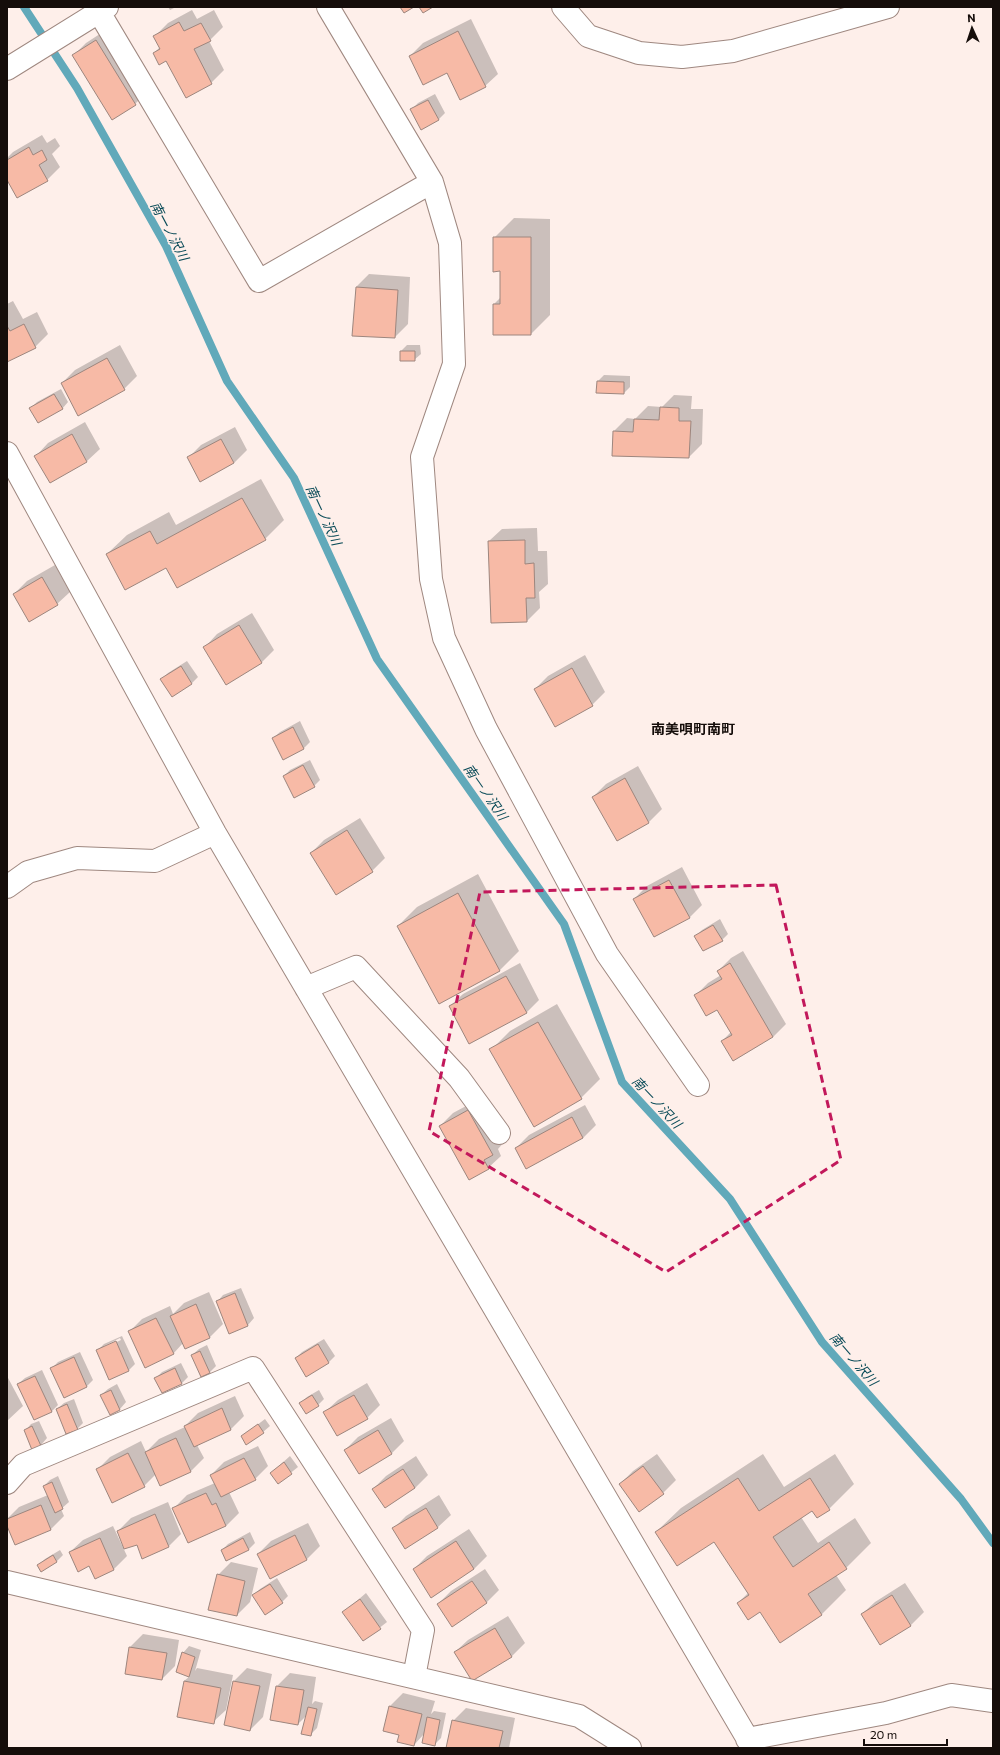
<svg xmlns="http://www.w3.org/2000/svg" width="1000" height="1755" font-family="Commissioner,'Noto Sans JP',sans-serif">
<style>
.shadow{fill:#0003;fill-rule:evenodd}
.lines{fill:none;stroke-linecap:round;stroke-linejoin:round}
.stream{stroke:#61a9ba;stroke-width:8}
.building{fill:#f7baa6;stroke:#9d867e}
.minor-casing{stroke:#9f8880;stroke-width:24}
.minor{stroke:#fff;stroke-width:22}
.marked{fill:none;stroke:#c2185b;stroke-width:3;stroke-dasharray:8 5;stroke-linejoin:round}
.labels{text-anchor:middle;stroke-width:3.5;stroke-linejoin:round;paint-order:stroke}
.water-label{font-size:13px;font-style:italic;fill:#084a57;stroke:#feefea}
.quarter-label{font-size:14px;font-weight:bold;fill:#150d0a;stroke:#feefea}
</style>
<rect width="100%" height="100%" fill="#feefea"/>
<path class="shadow" d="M 168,7 L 176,7 L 170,10 Z
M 192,10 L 197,19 L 214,10 L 223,27 L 209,41 L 224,70 L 211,83 L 154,53 L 160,47 L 155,36 L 168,23 Z
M 471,19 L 498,74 L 485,86 L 410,56 L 423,43 Z
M 109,28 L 148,91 L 135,104 L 73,56 L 86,43 Z
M 435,94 L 445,113 L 439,119 L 422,128 L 412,109 L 418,103 Z
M 42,135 L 47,143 L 55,138 L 60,146 L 52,154 L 60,167 L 47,180 L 7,178 L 7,158 L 13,152 Z
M 514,218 L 550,219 L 550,315 L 531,334 L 494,304 L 501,297 L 501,270 L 494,238 Z
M 369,274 L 410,277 L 408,324 L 395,337 L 356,287 Z
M 13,301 L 23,319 L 37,312 L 48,334 L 35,347 L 7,361 L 7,304 Z
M 120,345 L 137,376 L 124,389 L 62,383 L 75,370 Z
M 407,345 L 420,345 L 421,354 L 414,360 L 401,351 Z
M 604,375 L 630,376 L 630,387 L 624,393 L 597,392 L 598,381 Z
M 61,389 L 68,402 L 62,409 L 31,408 L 37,402 Z
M 674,395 L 692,396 L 691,409 L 703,409 L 702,444 L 689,457 L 614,431 L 627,418 L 635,419 L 648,406 L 662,407 Z
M 85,422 L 100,449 L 87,461 L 36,456 L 48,443 Z
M 235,427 L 247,450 L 234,463 L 201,480 L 188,458 L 201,445 Z
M 261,479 L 284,520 L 265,539 L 167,566 L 107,554 L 127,535 L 169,512 L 176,525 Z
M 537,528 L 538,551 L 547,551 L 548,584 L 539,592 L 540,608 L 527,621 L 489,541 L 502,529 Z
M 55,565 L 70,592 L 57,604 L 14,594 L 27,581 Z
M 252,613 L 274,650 L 261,663 L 205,647 L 217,634 Z
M 585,655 L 605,692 L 592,705 L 535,689 L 548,676 Z
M 187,661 L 198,677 L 192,683 L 172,696 L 161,680 L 168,673 Z
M 300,721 L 310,742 L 304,748 L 284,758 L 273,738 L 280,732 Z
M 310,760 L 320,780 L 314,786 L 284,776 L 290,770 Z
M 638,766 L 662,809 L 649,822 L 617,839 L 593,797 L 606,784 Z
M 360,818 L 385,858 L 372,871 L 311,853 L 324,840 Z
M 682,867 L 702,905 L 689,918 L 634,899 L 647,886 Z
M 478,874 L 519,951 L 500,970 L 439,1003 L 398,926 L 417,907 Z
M 720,919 L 728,934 L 722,940 L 696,936 L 702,930 Z
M 743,951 L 786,1024 L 773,1037 L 722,1041 L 731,1032 L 717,1008 L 695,996 L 708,983 L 721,975 L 718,971 L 731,958 Z
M 520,963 L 539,1000 L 526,1013 L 450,1006 L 463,994 Z
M 557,1004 L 600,1079 L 581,1098 L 491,1050 L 510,1031 Z
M 481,1098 L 505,1141 L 498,1149 L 501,1156 L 488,1168 L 440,1126 L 453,1113 Z
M 585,1105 L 596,1125 L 583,1138 L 527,1168 L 516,1148 L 529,1135 Z
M 241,1288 L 254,1318 L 248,1325 L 230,1332 L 217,1302 L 223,1295 Z
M 209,1292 L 223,1324 L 210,1337 L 185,1348 L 183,1343 L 173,1354 L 129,1332 L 142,1319 L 170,1306 L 173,1314 L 184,1303 Z
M 122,1336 L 135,1364 L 129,1370 L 98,1350 L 104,1344 ZM 120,1338 L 121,1340 L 104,1348 L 104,1346 Z
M 324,1339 L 335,1356 L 328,1363 L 296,1358 L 302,1352 Z
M 207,1345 L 216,1366 L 210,1372 L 202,1376 L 192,1355 L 199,1349 Z
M 80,1352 L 93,1380 L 87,1386 L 51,1369 L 58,1362 Z
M 181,1363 L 188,1377 L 182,1383 L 162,1392 L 156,1378 L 162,1372 Z
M 42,1370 L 58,1405 L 52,1411 L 34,1419 L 18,1384 L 25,1378 Z
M 7,1376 L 23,1406 L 7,1421 Z
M 367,1383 L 380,1405 L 367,1418 L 325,1412 L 338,1400 Z
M 117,1384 L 126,1402 L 120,1409 L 110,1413 L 101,1395 L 108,1389 Z
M 319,1390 L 324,1399 L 318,1405 L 301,1403 L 307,1397 Z
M 235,1396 L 244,1416 L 231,1429 L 197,1445 L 204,1458 L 191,1471 L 156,1474 L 144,1486 L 97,1470 L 110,1457 L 141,1441 L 146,1452 L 159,1439 L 185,1427 L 185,1426 L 198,1413 Z
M 74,1399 L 83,1423 L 77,1429 L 57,1409 L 64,1403 Z
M 391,1418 L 404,1441 L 391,1454 L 345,1450 L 358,1437 Z
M 265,1419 L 270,1426 L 263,1432 L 242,1436 Z
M 39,1421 L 47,1438 L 41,1445 L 33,1448 L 25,1431 L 31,1424 Z
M 258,1446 L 268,1466 L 255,1479 L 229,1492 L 239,1513 L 226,1526 L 174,1508 L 187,1495 L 215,1483 L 211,1475 L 224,1462 Z
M 657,1454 L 676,1480 L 663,1493 L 620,1484 L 633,1471 Z
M 763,1454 L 784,1487 L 835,1454 L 854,1484 L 829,1509 L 817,1517 L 813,1510 L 801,1517 L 818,1543 L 855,1518 L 871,1543 L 846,1568 L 836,1575 L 846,1590 L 821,1615 L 760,1610 L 738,1603 L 748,1593 L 714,1540 L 656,1532 L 681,1508 Z
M 290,1456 L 298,1467 L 278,1483 L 271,1473 Z
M 416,1456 L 428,1475 L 415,1488 L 385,1507 L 373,1489 L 386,1476 Z
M 58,1476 L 69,1502 L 61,1509 L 64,1516 L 51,1529 L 16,1544 L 7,1523 L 7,1519 L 19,1507 L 48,1495 L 44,1486 L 50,1480 Z
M 439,1495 L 451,1515 L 438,1527 L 405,1548 L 393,1529 L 406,1516 Z
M 168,1502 L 181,1534 L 168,1547 L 137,1543 L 118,1531 L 131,1518 Z
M 308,1523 L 320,1546 L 307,1559 L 270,1577 L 258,1554 L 271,1541 Z
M 113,1526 L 127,1556 L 114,1569 L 90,1565 L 70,1552 L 83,1540 Z
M 469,1529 L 487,1556 L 474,1569 L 432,1596 L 414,1569 L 427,1556 Z
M 250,1532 L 255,1543 L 249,1549 L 227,1560 L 222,1550 L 228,1544 Z
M 60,1550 L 63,1555 L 57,1561 L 41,1571 L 38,1566 L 45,1559 Z
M 231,1562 L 258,1568 L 250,1602 L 237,1615 L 218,1575 Z
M 485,1569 L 499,1590 L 486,1603 L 438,1604 L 451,1591 Z
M 277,1578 L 288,1596 L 282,1602 L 254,1595 L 260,1589 Z
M 905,1583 L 924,1612 L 911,1625 L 881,1644 L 862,1614 L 875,1602 Z
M 366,1593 L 387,1622 L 364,1640 L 344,1612 Z
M 508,1616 L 525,1643 L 512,1656 L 472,1680 L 455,1652 L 468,1640 Z
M 143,1634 L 179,1640 L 175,1666 L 162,1679 L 126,1673 L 130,1647 Z
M 189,1646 L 201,1650 L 195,1671 L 197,1668 L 233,1675 L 226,1710 L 213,1722 L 184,1681 L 190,1676 L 177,1672 L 183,1653 Z
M 247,1668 L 272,1674 L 263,1717 L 250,1730 L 234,1681 Z
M 290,1673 L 316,1677 L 312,1704 L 315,1701 L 323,1703 L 317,1728 L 311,1734 L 307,1715 L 298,1724 L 271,1719 L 277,1686 Z
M 403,1693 L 435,1701 L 431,1714 L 434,1711 L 446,1713 L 441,1738 L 434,1745 L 424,1734 L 414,1745 L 400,1734 L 384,1730 L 390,1706 Z
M 466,1708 L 515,1718 L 509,1748 L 447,1748 L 453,1721 Z"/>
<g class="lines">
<path class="stream" d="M 24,7 L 77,88 L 166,246 L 227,381 L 294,478 L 377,659 L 564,924 L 622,1082 L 730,1199 L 822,1342 L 961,1499 L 993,1543"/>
</g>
<path class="building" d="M 400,7 L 414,7 L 404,13 Z
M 419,7 L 433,7 L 423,13 Z
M 179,22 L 184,31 L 201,23 L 211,41 L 194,49 L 212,84 L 186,98 L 166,61 L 159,65 L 153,53 L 160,49 L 153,36 Z
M 458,31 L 486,87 L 460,100 L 447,73 L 423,85 L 409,56 Z
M 96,40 L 136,105 L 112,120 L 72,55 Z
M 428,100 L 439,120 L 421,130 L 410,109 Z
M 29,147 L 33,155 L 42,150 L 47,160 L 39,165 L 48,181 L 17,198 L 7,180 L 7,160 Z
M 493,237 L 531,237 L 531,335 L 493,335 L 493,304 L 500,304 L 500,271 L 493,272 Z
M 356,287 L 398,290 L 395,338 L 352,336 Z
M 24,324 L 36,348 L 7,362 L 7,326 L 10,331 Z
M 400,351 L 415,351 L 415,361 L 400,361 Z
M 107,358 L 125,390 L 78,416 L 61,383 Z
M 597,381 L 624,382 L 624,394 L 596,393 Z
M 54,394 L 63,409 L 38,423 L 29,408 Z
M 660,407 L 679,408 L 679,421 L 691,421 L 689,458 L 612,456 L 613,431 L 633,432 L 634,419 L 659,420 Z
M 72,434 L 87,462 L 50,483 L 34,456 Z
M 221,439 L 234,463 L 200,482 L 187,457 Z
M 242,498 L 266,540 L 177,588 L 166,568 L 125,590 L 106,554 L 150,531 L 157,544 Z
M 525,540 L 525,564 L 534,563 L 535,598 L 526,598 L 527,622 L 491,623 L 488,541 Z
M 42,577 L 58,605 L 29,622 L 13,594 Z
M 239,625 L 262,663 L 226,685 L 203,647 Z
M 181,666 L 192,684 L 172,697 L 160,679 Z
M 572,668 L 593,706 L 555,727 L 534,689 Z
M 293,727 L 304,749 L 283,760 L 272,738 Z
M 303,765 L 315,787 L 294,798 L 283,776 Z
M 625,778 L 649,823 L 617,841 L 592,797 Z
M 347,830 L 373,872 L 336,895 L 310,853 Z
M 669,880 L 690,918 L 654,937 L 633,899 Z
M 458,893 L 500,971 L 439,1004 L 397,926 Z
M 713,925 L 723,941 L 703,951 L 694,936 Z
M 730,963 L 773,1037 L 733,1061 L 721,1041 L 732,1035 L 717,1010 L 706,1016 L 694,995 L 722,979 L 717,971 Z
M 506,976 L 527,1013 L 469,1044 L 449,1006 Z
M 538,1022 L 582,1099 L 534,1127 L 489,1049 Z
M 468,1110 L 493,1155 L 484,1160 L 489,1169 L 469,1180 L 439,1126 Z
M 572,1117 L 583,1138 L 526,1169 L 515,1148 Z
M 235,1293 L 248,1326 L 229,1334 L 216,1301 Z
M 196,1304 L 210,1338 L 185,1349 L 170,1316 Z
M 156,1318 L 174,1354 L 145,1368 L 128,1331 Z
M 116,1341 L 129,1371 L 109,1380 L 96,1350 Z
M 318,1344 L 329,1363 L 306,1377 L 295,1358 Z
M 200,1351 L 210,1373 L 201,1377 L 191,1355 Z
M 74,1357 L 87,1387 L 64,1398 L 50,1368 Z
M 175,1368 L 182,1384 L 162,1393 L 154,1378 Z
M 35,1376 L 52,1412 L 34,1420 L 17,1384 Z
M 111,1390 L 120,1410 L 110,1415 L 100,1395 Z
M 312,1395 L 319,1406 L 306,1414 L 299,1403 Z
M 354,1395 L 368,1419 L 337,1436 L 323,1412 Z
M 67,1404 L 78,1430 L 66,1434 L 56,1409 Z
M 222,1408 L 231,1430 L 194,1447 L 184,1426 Z
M 258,1424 L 264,1433 L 246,1445 L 241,1436 Z
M 32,1426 L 41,1446 L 32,1450 L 24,1430 Z
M 378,1430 L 392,1454 L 359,1474 L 344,1450 Z
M 176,1438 L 191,1472 L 160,1486 L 145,1452 Z
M 128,1453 L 145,1487 L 112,1503 L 96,1469 Z
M 244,1458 L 256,1480 L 221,1497 L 210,1475 Z
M 284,1462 L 292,1474 L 278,1484 L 270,1473 Z
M 643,1466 L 664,1494 L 639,1512 L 619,1484 Z
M 403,1469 L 415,1488 L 385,1508 L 372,1489 Z
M 738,1478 L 759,1511 L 810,1478 L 830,1510 L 817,1518 L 812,1511 L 773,1537 L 793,1567 L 829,1542 L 847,1569 L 808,1594 L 822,1615 L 780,1643 L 760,1612 L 748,1620 L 737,1603 L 749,1595 L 714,1542 L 677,1566 L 655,1532 Z
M 52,1482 L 63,1509 L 55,1513 L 43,1486 Z
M 206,1493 L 212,1505 L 216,1503 L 226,1526 L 188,1543 L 172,1508 Z
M 41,1505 L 51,1530 L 15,1545 L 7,1526 L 7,1519 Z
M 426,1508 L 438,1528 L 405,1549 L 392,1528 Z
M 155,1514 L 169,1547 L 142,1559 L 137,1545 L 124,1549 L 117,1531 Z
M 295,1535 L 307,1560 L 270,1579 L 257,1554 Z
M 100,1538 L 114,1570 L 95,1579 L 89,1566 L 78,1572 L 69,1552 Z
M 243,1538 L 249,1550 L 226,1561 L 221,1550 Z
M 456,1541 L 474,1569 L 431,1598 L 413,1569 Z
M 53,1555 L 57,1562 L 41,1572 L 37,1565 Z
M 217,1574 L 245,1581 L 237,1616 L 208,1610 Z
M 472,1581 L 487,1603 L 452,1627 L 437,1604 Z
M 270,1584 L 283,1603 L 265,1615 L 252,1595 Z
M 892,1595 L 911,1626 L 880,1645 L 861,1614 Z
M 360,1599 L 381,1629 L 363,1641 L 342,1612 Z
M 495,1628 L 512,1657 L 472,1681 L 454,1652 Z
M 129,1647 L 167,1653 L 162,1680 L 125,1674 Z
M 182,1652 L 195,1657 L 189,1677 L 176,1672 Z
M 184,1681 L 221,1688 L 214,1724 L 177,1717 Z
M 233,1681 L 260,1686 L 250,1731 L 224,1725 Z
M 276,1686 L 304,1690 L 298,1725 L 270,1720 Z
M 389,1706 L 422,1714 L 414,1746 L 397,1742 L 399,1735 L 383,1731 Z
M 308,1707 L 317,1709 L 311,1736 L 301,1734 Z
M 427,1717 L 440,1720 L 435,1746 L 422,1743 Z
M 452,1720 L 503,1731 L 499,1748 L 446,1748 Z"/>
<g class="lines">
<defs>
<path id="minor" d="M 96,7 L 259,281 L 432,182
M 328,7 L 432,182 L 450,243 L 454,364 L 422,457 L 431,579 L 444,638 L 486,729 L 607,954 L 698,1085
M 563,7 L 588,36 L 639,53 L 682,57 L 733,51 L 888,7
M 7,69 L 107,7
M 7,453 L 215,833 L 753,1748
M 7,887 L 28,872 L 77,858 L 155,861 L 215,833
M 306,988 L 356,967 L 459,1078 L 499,1133
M 7,1483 L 23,1465 L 253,1368 L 423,1630 L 414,1677
M 7,1582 L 579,1716 L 630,1748
M 747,1739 L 886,1713 L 951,1695 L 993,1701"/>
</defs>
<use href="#minor" class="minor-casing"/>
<use href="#minor" class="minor"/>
</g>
<path class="marked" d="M 776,885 L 841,1160 L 666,1272 L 429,1131 L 480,892 Z"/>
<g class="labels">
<g class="water-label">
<text transform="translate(170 231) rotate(62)" y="5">南一ノ沢川</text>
<text transform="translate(324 515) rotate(65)" y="5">南一ノ沢川</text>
<text transform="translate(486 792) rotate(55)" y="5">南一ノ沢川</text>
<text transform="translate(657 1102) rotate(47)" y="5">南一ノ沢川</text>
<text transform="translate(854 1359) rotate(49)" y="5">南一ノ沢川</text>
</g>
<g class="quarter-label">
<text x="693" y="734">南美唄町南町</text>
</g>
</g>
<rect width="1000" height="1755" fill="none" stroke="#150d0a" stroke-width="16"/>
<g transform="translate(972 28) rotate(357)" stroke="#feefea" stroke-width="3" paint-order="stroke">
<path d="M0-3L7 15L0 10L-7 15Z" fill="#150d0a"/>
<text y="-6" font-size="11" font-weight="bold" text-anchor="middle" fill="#150d0a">N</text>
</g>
<path d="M864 1739v6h83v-6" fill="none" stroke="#150d0a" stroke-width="2"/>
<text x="870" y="1739" font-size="12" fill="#150d0a" stroke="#feefea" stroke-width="3" paint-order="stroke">20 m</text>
</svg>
